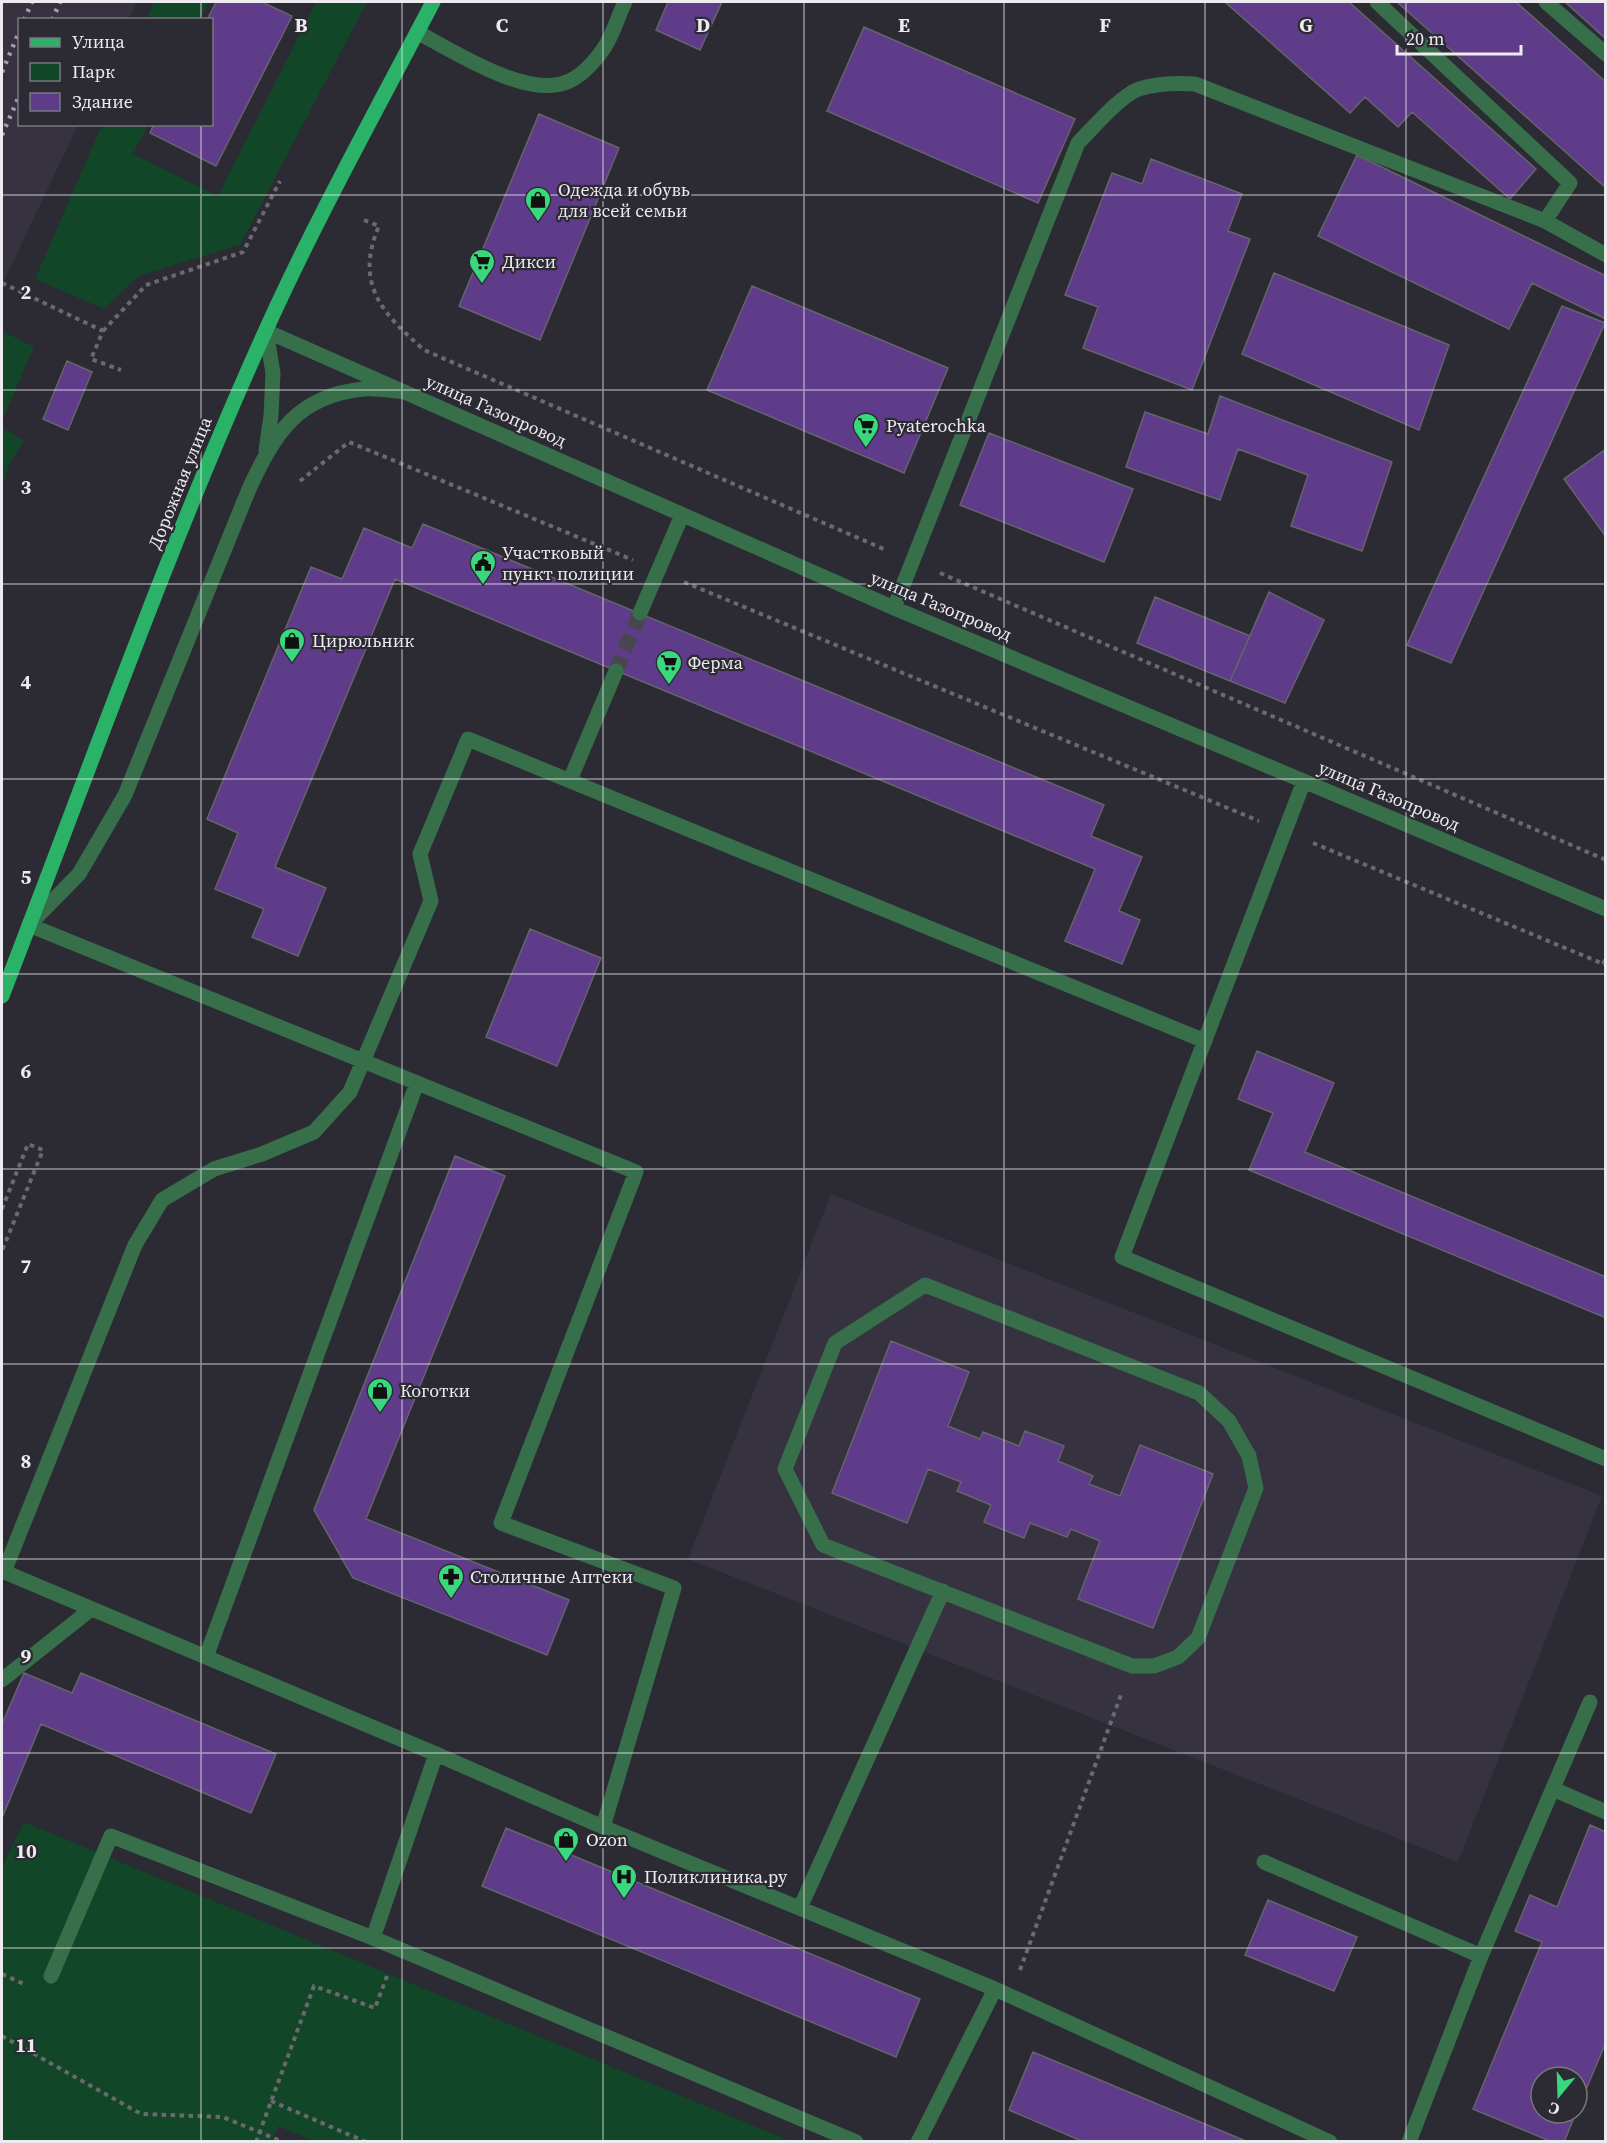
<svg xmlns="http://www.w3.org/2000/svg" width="1607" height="2143" font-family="'Source Serif 4',serif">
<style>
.built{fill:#373240}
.green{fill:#124628}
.building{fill:#5e3c89;stroke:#66636c;stroke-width:1.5}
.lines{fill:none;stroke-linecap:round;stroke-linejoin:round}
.minor-tunnel{stroke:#49474e;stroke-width:15;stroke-dasharray:15 8;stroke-linecap:butt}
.path{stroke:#6b6970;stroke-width:4;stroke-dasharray:4.5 4.5;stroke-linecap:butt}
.minor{stroke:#376f4b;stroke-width:15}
.major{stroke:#29b268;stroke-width:15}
.rail{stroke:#a3a1a7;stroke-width:4.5;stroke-dasharray:3 6;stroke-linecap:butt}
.grid{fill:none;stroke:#edebf0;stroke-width:1.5;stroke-opacity:0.55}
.labels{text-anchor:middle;stroke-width:4.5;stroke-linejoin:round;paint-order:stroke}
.poi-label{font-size:18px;fill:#edebf0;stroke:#2c2a32;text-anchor:start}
.street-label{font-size:18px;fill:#edebf0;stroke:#2c2a32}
.grid-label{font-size:20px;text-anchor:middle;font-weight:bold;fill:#edebf0;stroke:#2c2a32;stroke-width:4.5;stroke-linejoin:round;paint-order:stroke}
</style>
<rect width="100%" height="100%" fill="#2c2a32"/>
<path class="built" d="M 2,2 L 137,2 L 129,19 L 20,20 L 20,124 L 78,125 L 2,285 Z
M 831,1194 L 1602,1496 L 1458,1862 L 688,1559 Z"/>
<path class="green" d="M 154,2 L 209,2 L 200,19 L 147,19 Z
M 316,2 L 367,2 L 240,245 L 138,276 L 104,309 L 35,279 L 102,125 L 148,125 L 133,154 L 218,196 Z
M 4,332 L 34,347 L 2,421 L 2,336 Z
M 2,427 L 24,440 L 10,463 L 2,486 Z
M 24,1822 L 790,2141 L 316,2142 L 278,2126 L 272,2141 L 2,2141 L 2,1867 Z"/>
<path class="building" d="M 216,2 L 262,2 L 292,16 L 216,166 L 150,133 L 154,124 L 212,124 L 212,20 L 207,20 Z
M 668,2 L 722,2 L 700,50 L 656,30 Z
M 1225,2 L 1349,2 L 1536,169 L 1510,199 L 1412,112 L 1398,127 L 1365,97 L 1350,113 Z
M 1397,2 L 1516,2 L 1606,82 L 1606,188 Z
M 1565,2 L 1606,2 L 1606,39 Z
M 864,27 L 1075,119 L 1038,203 L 827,111 Z
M 539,114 L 619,148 L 540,340 L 459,306 Z
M 1357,155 L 1606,276 L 1606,319 L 1532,283 L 1509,329 L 1318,236 Z
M 1151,159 L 1242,194 L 1228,231 L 1250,239 L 1192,390 L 1083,348 L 1098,307 L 1065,295 L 1112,173 L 1142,184 Z
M 1274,273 L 1449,345 L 1419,430 L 1242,354 Z
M 752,286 L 948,368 L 904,473 L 707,390 Z
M 1562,306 L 1605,323 L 1451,663 L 1407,645 Z
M 67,361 L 92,372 L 68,430 L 43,419 Z
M 1220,396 L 1392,462 L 1362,551 L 1291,526 L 1308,475 L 1238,449 L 1220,500 L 1126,467 L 1145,412 L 1208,434 Z
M 989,433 L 1133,489 L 1104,562 L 960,505 Z
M 1606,449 L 1606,537 L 1564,479 Z
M 423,524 L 1104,805 L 1091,836 L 1142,857 L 1119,911 L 1140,920 L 1122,964 L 1065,941 L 1095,869 L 395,579 L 275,867 L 326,888 L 298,956 L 252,937 L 264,909 L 215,889 L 238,833 L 207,819 L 311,567 L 342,579 L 364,528 L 412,548 Z
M 1269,592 L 1324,620 L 1285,703 L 1230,681 Z
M 1155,597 L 1250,636 L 1230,681 L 1137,643 Z
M 530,929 L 601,958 L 557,1066 L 486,1037 Z
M 1257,1051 L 1334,1083 L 1305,1152 L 1606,1277 L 1606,1318 L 1249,1170 L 1273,1113 L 1238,1099 Z
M 455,1156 L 505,1176 L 366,1519 L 569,1600 L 547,1655 L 353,1578 L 314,1510 Z
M 891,1341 L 969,1372 L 948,1426 L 980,1439 L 983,1432 L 1019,1446 L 1025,1431 L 1064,1446 L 1058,1461 L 1093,1476 L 1089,1484 L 1120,1496 L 1140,1445 L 1213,1474 L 1153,1628 L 1078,1599 L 1100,1541 L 1071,1529 L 1067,1537 L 1030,1523 L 1024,1538 L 984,1522 L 991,1505 L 957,1491 L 961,1482 L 928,1469 L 907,1523 L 832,1493 Z
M 24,1673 L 72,1693 L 81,1673 L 276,1754 L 251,1813 L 41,1724 L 2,1818 L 2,1724 Z
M 1590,1825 L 1606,1832 L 1606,2042 L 1577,2111 L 1577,2077 L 1541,2077 L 1541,2113 L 1576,2113 L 1564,2142 L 1552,2142 L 1473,2109 L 1542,1942 L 1515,1931 L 1530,1895 L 1557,1907 Z
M 506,1828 L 920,1999 L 896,2057 L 482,1886 Z
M 1268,1900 L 1357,1937 L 1334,1991 L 1245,1955 Z
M 1033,2052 L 1248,2142 L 1084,2142 L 1009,2110 Z"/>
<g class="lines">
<path class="minor-tunnel" d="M 616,671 L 640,613"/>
<path class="path" d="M 364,220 L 379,226 C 354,284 382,313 424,350 L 886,550
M 2,283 L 103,331 L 91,359 L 121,370
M 103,331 L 146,285 L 243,252 L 280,181
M 300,481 L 349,442 L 633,560
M 940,573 L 1606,860
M 684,582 L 1259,821
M 1313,843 L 1606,965
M 1603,964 L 1606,958
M 2,1209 L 28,1144 L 43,1150 L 2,1251
M 1020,1970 L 1122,1692
M 2,1974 L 24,1984
M 2,2036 L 141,2114 L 223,2117 L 283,2142
M 271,2101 L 366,2142
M 256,2142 L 314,1986 L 375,2008 L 387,1976"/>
<path class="minor" d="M 1377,2 L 1570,183 L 1545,221
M 1546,2 L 1606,54
M 417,32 C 453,51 527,99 567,82 C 582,76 595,61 604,48 C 613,35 618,16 625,2
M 266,331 L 894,608 L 1606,909
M 266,331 L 273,373 L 271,416 L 266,450
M 405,392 C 392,391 377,388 363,389 C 297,396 275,433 249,489 L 125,795 L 79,874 L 29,925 L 636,1172 L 501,1523 L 674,1588 L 603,1827
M 894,608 L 1078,143 C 1092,129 1121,95 1139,89 C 1158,83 1176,83 1195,84 L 1545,221 L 1606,255
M 640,613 L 682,515
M 570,780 L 616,671
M 1304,781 L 1122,1257 L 1606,1459
M 925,1285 L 1199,1393 L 1229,1421 L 1249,1456 L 1256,1488 L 1198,1638 L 1178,1657 L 1154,1666 L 1132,1666 L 823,1545 L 785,1469 L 835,1343 Z
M 2,1571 L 436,1754 L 603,1827 L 995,1989 L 1330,2142
M 4,1572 L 135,1245 L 162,1200 L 214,1169 L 262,1154 L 314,1132 L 350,1092 L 431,901 L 420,854 L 468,739 L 1205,1041
M 206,1657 L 417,1083
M 2,1680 L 90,1610
M 1553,1789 L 1606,1812
M 1264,1862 L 1481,1956
M 800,1908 L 943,1591
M 373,1938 L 436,1754
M 51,1976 L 111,1836 L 373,1938 L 856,2142
M 918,2142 L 995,1989
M 1409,2142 L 1481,1956 L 1590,1702"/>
<path class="major" d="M 2,996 C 88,774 167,549 265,332 C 316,219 376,111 433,2"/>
<path class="rail" d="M 24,20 L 32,2
M 52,20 L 60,2
M 2,72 L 20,30
M 2,135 L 20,94"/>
</g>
<path class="grid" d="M 201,2 L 201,20M 402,2 L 402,2142M 603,2 L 603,2142M 804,2 L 804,2142M 1004,2 L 1004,2142M 1205,2 L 1205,2142M 1406,2 L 1406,2142M 201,124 L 201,2142M 2,195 L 1606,195M 2,390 L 1606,390M 2,584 L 1606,584M 2,779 L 1606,779M 2,974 L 1606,974M 2,1169 L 1606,1169M 2,1364 L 1606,1364M 2,1559 L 1606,1559M 2,1753 L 1606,1753M 2,1948 L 1606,1948"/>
<defs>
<symbol id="shop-pin" viewBox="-11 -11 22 30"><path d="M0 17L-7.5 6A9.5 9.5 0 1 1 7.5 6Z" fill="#39d87f" stroke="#2c2a32"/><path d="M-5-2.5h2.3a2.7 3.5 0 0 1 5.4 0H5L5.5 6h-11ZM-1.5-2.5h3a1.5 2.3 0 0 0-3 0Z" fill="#111"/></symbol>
<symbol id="supermarket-pin" viewBox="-11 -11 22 30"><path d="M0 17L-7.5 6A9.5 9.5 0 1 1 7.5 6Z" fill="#39d87f" stroke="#2c2a32"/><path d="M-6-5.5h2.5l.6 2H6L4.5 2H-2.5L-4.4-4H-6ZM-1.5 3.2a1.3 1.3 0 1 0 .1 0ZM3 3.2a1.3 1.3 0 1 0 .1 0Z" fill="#111"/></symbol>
<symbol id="civic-pin" viewBox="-11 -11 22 30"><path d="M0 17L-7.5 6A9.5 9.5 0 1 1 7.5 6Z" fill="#39d87f" stroke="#2c2a32"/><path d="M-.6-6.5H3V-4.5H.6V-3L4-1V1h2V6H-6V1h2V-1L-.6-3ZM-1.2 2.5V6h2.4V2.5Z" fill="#111"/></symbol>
<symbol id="pharmacy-pin" viewBox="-11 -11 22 30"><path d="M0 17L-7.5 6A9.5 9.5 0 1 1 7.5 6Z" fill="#39d87f" stroke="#2c2a32"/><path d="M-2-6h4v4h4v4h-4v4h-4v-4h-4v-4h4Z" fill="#111"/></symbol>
<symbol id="hospital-pin" viewBox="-11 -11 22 30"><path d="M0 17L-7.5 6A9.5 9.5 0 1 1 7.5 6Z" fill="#39d87f" stroke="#2c2a32"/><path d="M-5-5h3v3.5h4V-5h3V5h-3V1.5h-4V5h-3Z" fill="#111"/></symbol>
</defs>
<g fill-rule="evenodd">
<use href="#shop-pin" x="523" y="185" width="30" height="40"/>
<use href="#supermarket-pin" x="467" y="247" width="30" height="40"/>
<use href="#supermarket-pin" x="851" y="411" width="30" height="40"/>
<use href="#civic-pin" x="468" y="548" width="30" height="40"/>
<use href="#shop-pin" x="277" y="626" width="30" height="40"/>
<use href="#supermarket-pin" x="654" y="648" width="30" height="40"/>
<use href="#shop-pin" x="365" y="1376" width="30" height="40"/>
<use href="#pharmacy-pin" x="436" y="1562" width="30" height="40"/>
<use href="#shop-pin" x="551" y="1825" width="30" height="40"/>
<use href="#hospital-pin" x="609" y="1862" width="30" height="40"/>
</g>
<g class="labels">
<g class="poi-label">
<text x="558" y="196">Одежда и обувь<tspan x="558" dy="21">для всей семьи</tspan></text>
<text x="502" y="268">Дикси</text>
<text x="886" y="432">Pyaterochka</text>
<text x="502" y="559">Участковый<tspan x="502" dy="21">пункт полиции</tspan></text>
<text x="312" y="647">Цирюльник</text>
<text x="688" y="669">Ферма</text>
<text x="400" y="1397">Коготки</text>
<text x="470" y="1583">Столичные Аптеки</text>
<text x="586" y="1846">Ozon</text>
<text x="644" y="1883">Поликлиника.ру</text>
</g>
<g class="street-label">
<text transform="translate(496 411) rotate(24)" y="6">улица Газопровод</text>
<text transform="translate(180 483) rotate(-68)" y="6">Дорожная улица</text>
<text transform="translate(941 606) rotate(23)" y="6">улица Газопровод</text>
<text transform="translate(1389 796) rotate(23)" y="6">улица Газопровод</text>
</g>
</g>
<g class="grid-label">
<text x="301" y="32">B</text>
<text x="502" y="32">C</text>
<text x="703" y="32">D</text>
<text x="904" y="32">E</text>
<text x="1105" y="32">F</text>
<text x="1306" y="32">G</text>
<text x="26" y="299">2</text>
<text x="26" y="494">3</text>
<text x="26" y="689">4</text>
<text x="26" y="884">5</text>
<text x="26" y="1078">6</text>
<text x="26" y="1273">7</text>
<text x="26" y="1468">8</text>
<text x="26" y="1663">9</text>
<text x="26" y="1858">10</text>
<text x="26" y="2052">11</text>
</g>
<rect width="1607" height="2143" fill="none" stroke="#edebf0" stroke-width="6"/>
<rect x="18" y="18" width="195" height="108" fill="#2c2a32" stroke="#79777e" stroke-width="1.5"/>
<rect x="30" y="38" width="30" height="9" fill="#29b268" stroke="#79777e" stroke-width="1.5"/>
<text x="72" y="48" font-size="18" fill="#edebf0">Улица</text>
<rect x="30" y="63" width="30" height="18" fill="#124628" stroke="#79777e" stroke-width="1.5"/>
<text x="72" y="78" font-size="18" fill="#edebf0">Парк</text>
<rect x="30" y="93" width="30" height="18" fill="#5e3c89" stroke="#79777e" stroke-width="1.5"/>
<text x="72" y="108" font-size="18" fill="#edebf0">Здание</text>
<g transform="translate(1559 2095) rotate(199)"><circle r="28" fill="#2c2a32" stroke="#79777e" stroke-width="1.5"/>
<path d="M0-4.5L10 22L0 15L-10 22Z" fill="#39d87f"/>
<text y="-9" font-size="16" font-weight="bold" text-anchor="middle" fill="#edebf0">С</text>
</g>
<path d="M1397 45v9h124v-9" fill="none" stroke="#edebf0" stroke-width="3"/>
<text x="1406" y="45" font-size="18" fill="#edebf0" stroke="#2c2a32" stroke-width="4.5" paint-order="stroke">20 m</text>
</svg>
